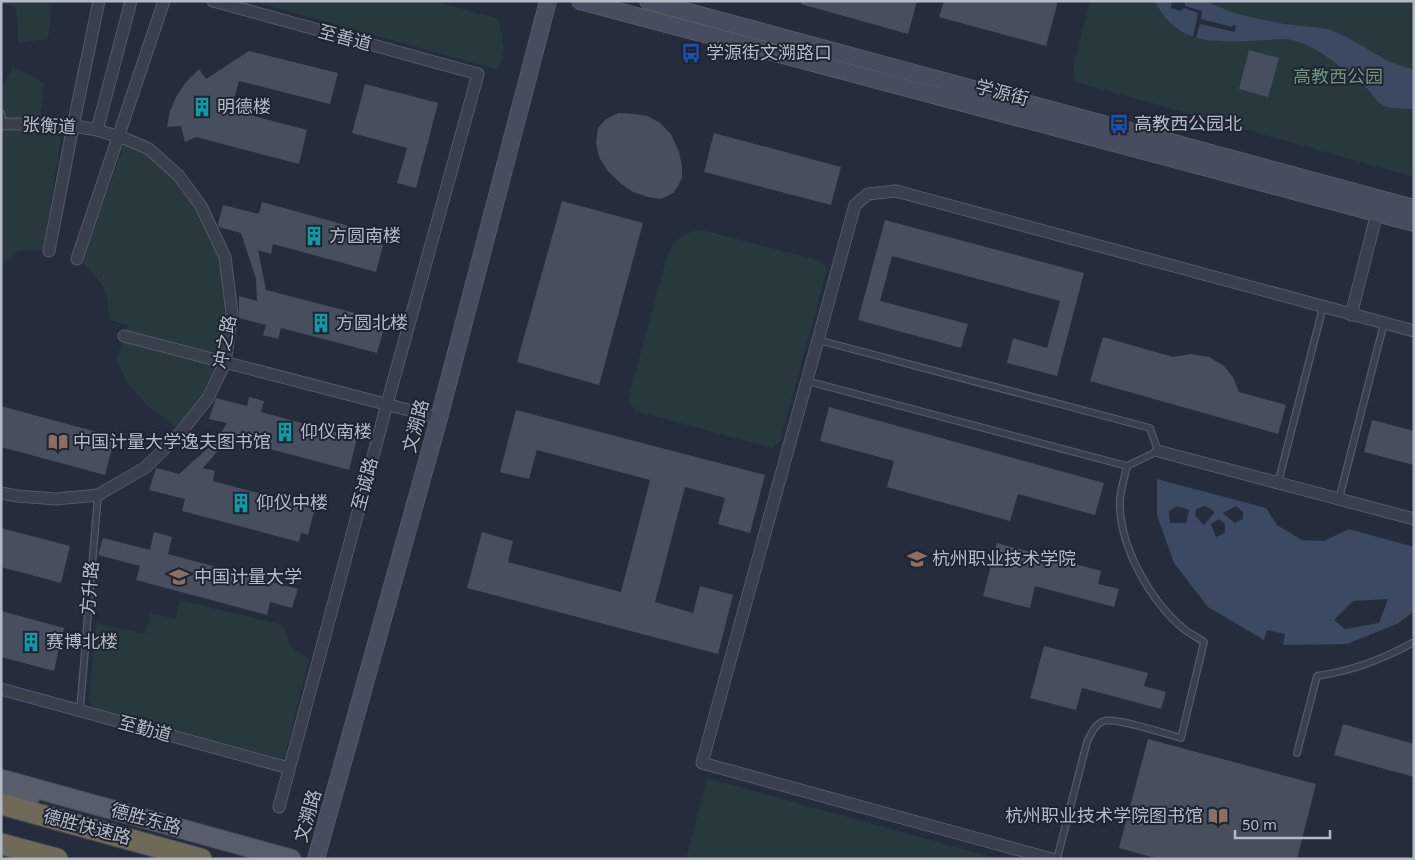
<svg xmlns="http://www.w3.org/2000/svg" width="1415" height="860" font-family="'Noto Sans','Noto Sans SC',sans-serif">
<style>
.green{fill:#28393d}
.water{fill:#3c4963;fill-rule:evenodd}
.pier{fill:#252c3b}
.building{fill:#474f5f}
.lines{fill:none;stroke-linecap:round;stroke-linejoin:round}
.lane-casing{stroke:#545a66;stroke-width:8}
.street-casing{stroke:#545a66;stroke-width:13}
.secondary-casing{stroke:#545a66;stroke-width:18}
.primary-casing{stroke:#424854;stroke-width:21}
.highway-casing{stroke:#414753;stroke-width:23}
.lane{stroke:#393f4b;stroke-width:5.5}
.street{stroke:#393f4b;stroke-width:11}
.secondary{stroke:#474d5e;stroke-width:16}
.primary{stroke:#575d6b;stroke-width:19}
.highway{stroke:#706957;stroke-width:21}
.labels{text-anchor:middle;stroke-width:4;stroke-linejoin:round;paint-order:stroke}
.street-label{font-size:18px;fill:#b5bac7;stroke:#1e2430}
.poi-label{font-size:18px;fill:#b5bac7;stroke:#1e2430;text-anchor:start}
.park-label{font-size:18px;fill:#6e957b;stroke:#1e2430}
</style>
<rect width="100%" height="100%" fill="#252c3b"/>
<path class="green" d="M 1,1 L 52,1 L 48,39 L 18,43 L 16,7 L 1,3 Z
M 251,1 L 434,1 L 499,19 L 504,50 L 499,70 Z
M 1090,1 L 1414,1 L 1414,177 L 1076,82 L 1073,67 Z
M 13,66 L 44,83 L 40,124 L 63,124 L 43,250 L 19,251 L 1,266 L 1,90 Z
M 126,139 L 179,176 L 225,257 L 232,313 L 225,363 L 181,432 L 147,405 L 125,381 L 117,358 L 128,325 L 109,320 C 108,290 104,284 83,263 Z
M 702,230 L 821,261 L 827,270 L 780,441 L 772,448 L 636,411 L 628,400 L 668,253 C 679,237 682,232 702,230 Z
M 180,600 L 283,625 L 291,647 L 309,659 L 284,759 L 95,709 L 89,701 L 96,623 L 145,634 L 150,613 L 176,619 Z
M 707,778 L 999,859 L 686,859 Z"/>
<path class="water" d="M 1155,1 L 1210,1 L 1212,4 L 1237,14 L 1284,24 L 1329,29 L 1348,38 L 1390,62 L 1414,70 L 1414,109 C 1403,108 1391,110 1381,104 C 1373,100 1371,89 1362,85 C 1340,67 1320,47 1292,40 C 1284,38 1273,40 1265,40 C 1222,42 1177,48 1155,1 Z
M 1157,479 L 1266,508 L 1277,525 L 1302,540 L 1324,541 L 1349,529 L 1414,547 L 1414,611 L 1399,623 L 1347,644 L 1283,645 L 1285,634 L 1267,630 L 1264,640 L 1208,607 L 1174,563 L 1157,515 ZM 1177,506 L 1189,510 L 1186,523 L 1170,523 L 1169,511 ZM 1205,506 L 1215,512 L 1204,525 L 1195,516 L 1196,509 ZM 1236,506 L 1243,512 L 1243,519 L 1235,523 L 1223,513 ZM 1219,519 L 1225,524 L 1225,533 L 1216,537 L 1211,524 ZM 1388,599 L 1379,623 L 1345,629 L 1334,620 L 1353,601 Z"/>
<path class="pier" d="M 1172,1 L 1182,1 L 1185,3 L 1185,6 L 1202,11 L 1201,19 L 1232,27 L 1233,25 L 1236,26 L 1235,32 L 1200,24 L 1196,38 L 1193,37 L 1198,13 L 1184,8 L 1180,11 L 1171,8 Z"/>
<path class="building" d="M 801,1 L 917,1 L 908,34 L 801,4 Z
M 944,1 L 1058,1 L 1046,46 L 939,17 Z
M 1249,50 L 1279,58 L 1268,97 L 1239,89 Z
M 249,51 L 338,73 L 330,104 L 239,81 L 231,110 L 307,130 L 299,164 L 196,137 L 185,142 L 181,126 L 167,127 L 170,111 L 177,95 L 186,82 L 199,69 L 206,79 Z
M 365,84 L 438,103 L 416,188 L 397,183 L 407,148 L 352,133 Z
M 618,113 L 635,114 L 648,116 L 660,123 L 671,134 L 679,152 L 682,166 L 682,178 L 678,186 L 673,193 L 661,199 L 648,197 L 633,192 L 620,183 L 607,170 L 599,157 L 596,143 L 598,128 L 606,119 Z
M 714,133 L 841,167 L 831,205 L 704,172 Z
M 562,201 L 643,223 L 599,385 L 517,362 Z
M 262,202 L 378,234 L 376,243 L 383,245 L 376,272 L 273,244 L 271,254 L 258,250 L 266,290 L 386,321 L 377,353 L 281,328 L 278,339 L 263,335 L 266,325 L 239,318 L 239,296 L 257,301 L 256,279 L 241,233 L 219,227 L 218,224 L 223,205 L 259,214 Z
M 885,220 L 1084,273 L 1057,376 L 1007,363 L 1013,338 L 1047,348 L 1060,301 L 892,256 L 880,301 L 968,324 L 961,348 L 858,320 Z
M 1103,337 L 1173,357 L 1191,354 L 1209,357 L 1224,366 L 1233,377 L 1239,392 L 1286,405 L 1278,434 L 1090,381 Z
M 249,397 L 264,401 L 261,412 L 357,438 L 349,470 L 229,438 L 203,468 L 215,471 L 213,481 L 315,508 L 308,535 L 301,533 L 299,542 L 182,511 L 185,499 L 149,490 L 156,468 L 179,474 L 215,442 L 227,423 L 209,419 L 216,398 L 247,406 Z
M 1,406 L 115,437 L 105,475 L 1,447 Z
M 829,407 L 1104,483 L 1095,515 L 1018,494 L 1010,521 L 887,487 L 894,461 L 820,441 Z
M 516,410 L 765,475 L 750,533 L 718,524 L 725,498 L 685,487 L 655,602 L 693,613 L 700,586 L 733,595 L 718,654 L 467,588 L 482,532 L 513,541 L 508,562 L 621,592 L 650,480 L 537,450 L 529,479 L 500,472 Z
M 1372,420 L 1414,431 L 1414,465 L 1364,452 Z
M 1,528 L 70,546 L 61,583 L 1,567 Z
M 154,532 L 172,537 L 168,554 L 298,589 L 292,608 L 270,602 L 267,615 L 136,580 L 140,566 L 98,555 L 103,538 L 150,550 Z
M 997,543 L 1101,571 L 1098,584 L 1119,589 L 1114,607 L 1035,586 L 1030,608 L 983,596 Z
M 1,611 L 64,628 L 54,671 L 1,657 Z
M 1044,646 L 1148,673 L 1144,686 L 1166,692 L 1161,709 L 1082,688 L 1076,710 L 1030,698 Z
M 1343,724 L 1414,744 L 1414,777 L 1334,755 Z
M 1148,739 L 1316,784 L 1297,859 L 1159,859 L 1119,848 Z"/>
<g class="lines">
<defs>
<path id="lane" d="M 1,113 L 4,124
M 807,381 L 1127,466 L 1158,451 L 1150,428 L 818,340
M 1278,483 L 1323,307
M 1339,499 L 1384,323
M 80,710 L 98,495
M 1297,753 L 1317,676 C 1352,671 1384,659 1414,642
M 1057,859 L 1087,742 C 1091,734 1095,724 1104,721 C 1116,717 1166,734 1181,738 L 1204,642 C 1198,638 1191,634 1185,630 C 1150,601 1118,545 1120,499 C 1121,488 1125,476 1127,466"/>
<path id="street" d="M 213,1 L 478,74 L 387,404 L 279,807
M 1,124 L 63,124 L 97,130 L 126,139 L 149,149 L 179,176 L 201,206 L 225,257 L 232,313 L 225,363 L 208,398 L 181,432 L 146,467 L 98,495 L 56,499 L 17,496 L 1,493
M 97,130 L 131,1
M 49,251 L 73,126 L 99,1
M 77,259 L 164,1
M 1351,315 L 1377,213
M 124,336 L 439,418
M 1158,451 L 1414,519
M 1,689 L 289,768
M 1052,859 L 702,763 L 855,205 L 868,194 L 896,191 L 1414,331"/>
<path id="secondary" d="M 580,1 L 1414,223
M 648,1 L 1414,208
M 316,859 L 439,418 L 548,1"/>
<path id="primary" d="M 1,779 L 291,859
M 1,793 L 30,797"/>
<path id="highway" d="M 1,804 L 201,859
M 1,844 L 57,859"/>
</defs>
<use href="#lane" class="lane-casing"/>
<use href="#street" class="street-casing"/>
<use href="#secondary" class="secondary-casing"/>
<use href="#primary" class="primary-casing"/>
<use href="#highway" class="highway-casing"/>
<use href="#lane" class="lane"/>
<use href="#street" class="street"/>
<use href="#secondary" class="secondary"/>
<use href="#primary" class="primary"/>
<use href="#highway" class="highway"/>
</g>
<defs>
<symbol id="bus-bare" viewBox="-9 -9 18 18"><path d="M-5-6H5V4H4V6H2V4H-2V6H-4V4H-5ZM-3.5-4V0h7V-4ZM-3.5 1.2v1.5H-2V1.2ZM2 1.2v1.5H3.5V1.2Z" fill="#1a4fb4" stroke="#1e2430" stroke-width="2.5" paint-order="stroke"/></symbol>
<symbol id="building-bare" viewBox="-9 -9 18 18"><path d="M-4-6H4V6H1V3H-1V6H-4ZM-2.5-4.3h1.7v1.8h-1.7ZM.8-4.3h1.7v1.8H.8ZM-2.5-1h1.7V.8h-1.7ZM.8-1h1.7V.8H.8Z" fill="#0f9aa8" stroke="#1e2430" stroke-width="2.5" paint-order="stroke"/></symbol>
<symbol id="library-bare" viewBox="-9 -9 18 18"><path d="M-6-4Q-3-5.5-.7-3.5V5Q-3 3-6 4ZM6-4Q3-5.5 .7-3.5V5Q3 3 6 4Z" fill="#8d6e63" stroke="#1e2430" stroke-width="2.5" paint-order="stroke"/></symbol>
<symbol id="university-bare" viewBox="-9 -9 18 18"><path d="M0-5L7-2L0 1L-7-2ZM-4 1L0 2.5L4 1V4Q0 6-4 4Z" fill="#8d6e63" stroke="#1e2430" stroke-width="2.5" paint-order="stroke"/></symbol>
</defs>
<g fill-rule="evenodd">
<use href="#bus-bare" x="677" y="39" width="28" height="28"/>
<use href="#building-bare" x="188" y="93" width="28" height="28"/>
<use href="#bus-bare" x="1105" y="110" width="28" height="28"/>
<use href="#building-bare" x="300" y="222" width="28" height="28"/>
<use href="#building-bare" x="307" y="309" width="28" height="28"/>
<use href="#building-bare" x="271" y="418" width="28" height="28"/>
<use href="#library-bare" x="44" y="428" width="28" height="28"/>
<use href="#building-bare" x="227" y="489" width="28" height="28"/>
<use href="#university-bare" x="903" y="545" width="28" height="28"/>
<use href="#university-bare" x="165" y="563" width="28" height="28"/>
<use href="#building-bare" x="17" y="628" width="28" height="28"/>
<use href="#library-bare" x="1204" y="802" width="28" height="28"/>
</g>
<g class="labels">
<g class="street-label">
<text transform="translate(345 38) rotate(15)" y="6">至善道</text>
<text transform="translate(1002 93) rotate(15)" y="6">学源街</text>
<text transform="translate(49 126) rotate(3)" y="6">张衡道</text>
<text transform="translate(225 342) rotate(-79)" y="6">冲之路</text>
<text transform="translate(416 426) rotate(-75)" y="6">文溯路</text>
<text transform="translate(365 484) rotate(-75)" y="6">至诚路</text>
<text transform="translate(90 588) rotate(-85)" y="6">方升路</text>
<text transform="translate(145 729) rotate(15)" y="6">至勤道</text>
<text transform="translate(308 816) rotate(-74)" y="6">文溯路</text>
<text transform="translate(146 819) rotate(15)" y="6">德胜东路</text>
<text transform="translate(87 827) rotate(15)" y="6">德胜快速路</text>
</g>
<g class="poi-label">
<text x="706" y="59">学源街文溯路口</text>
<text x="217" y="113">明德楼</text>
<text x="1134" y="130">高教西公园北</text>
<text x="329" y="242">方圆南楼</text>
<text x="336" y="329">方圆北楼</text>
<text x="300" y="438">仰仪南楼</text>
<text x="73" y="448">中国计量大学逸夫图书馆</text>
<text x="256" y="509">仰仪中楼</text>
<text x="932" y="565">杭州职业技术学院</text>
<text x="194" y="583">中国计量大学</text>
<text x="46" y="648">赛博北楼</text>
<text x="1203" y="822" text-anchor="end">杭州职业技术学院图书馆</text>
</g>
<g class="park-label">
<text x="1338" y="83">高教西公园</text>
</g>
</g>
<rect width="1415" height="860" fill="none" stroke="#b5bac7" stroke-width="5"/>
<path d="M1235 830v8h95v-8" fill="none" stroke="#b5bac7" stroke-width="2.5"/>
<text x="1242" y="830" font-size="15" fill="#b5bac7" stroke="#1e2430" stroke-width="4" paint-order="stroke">50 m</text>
</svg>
